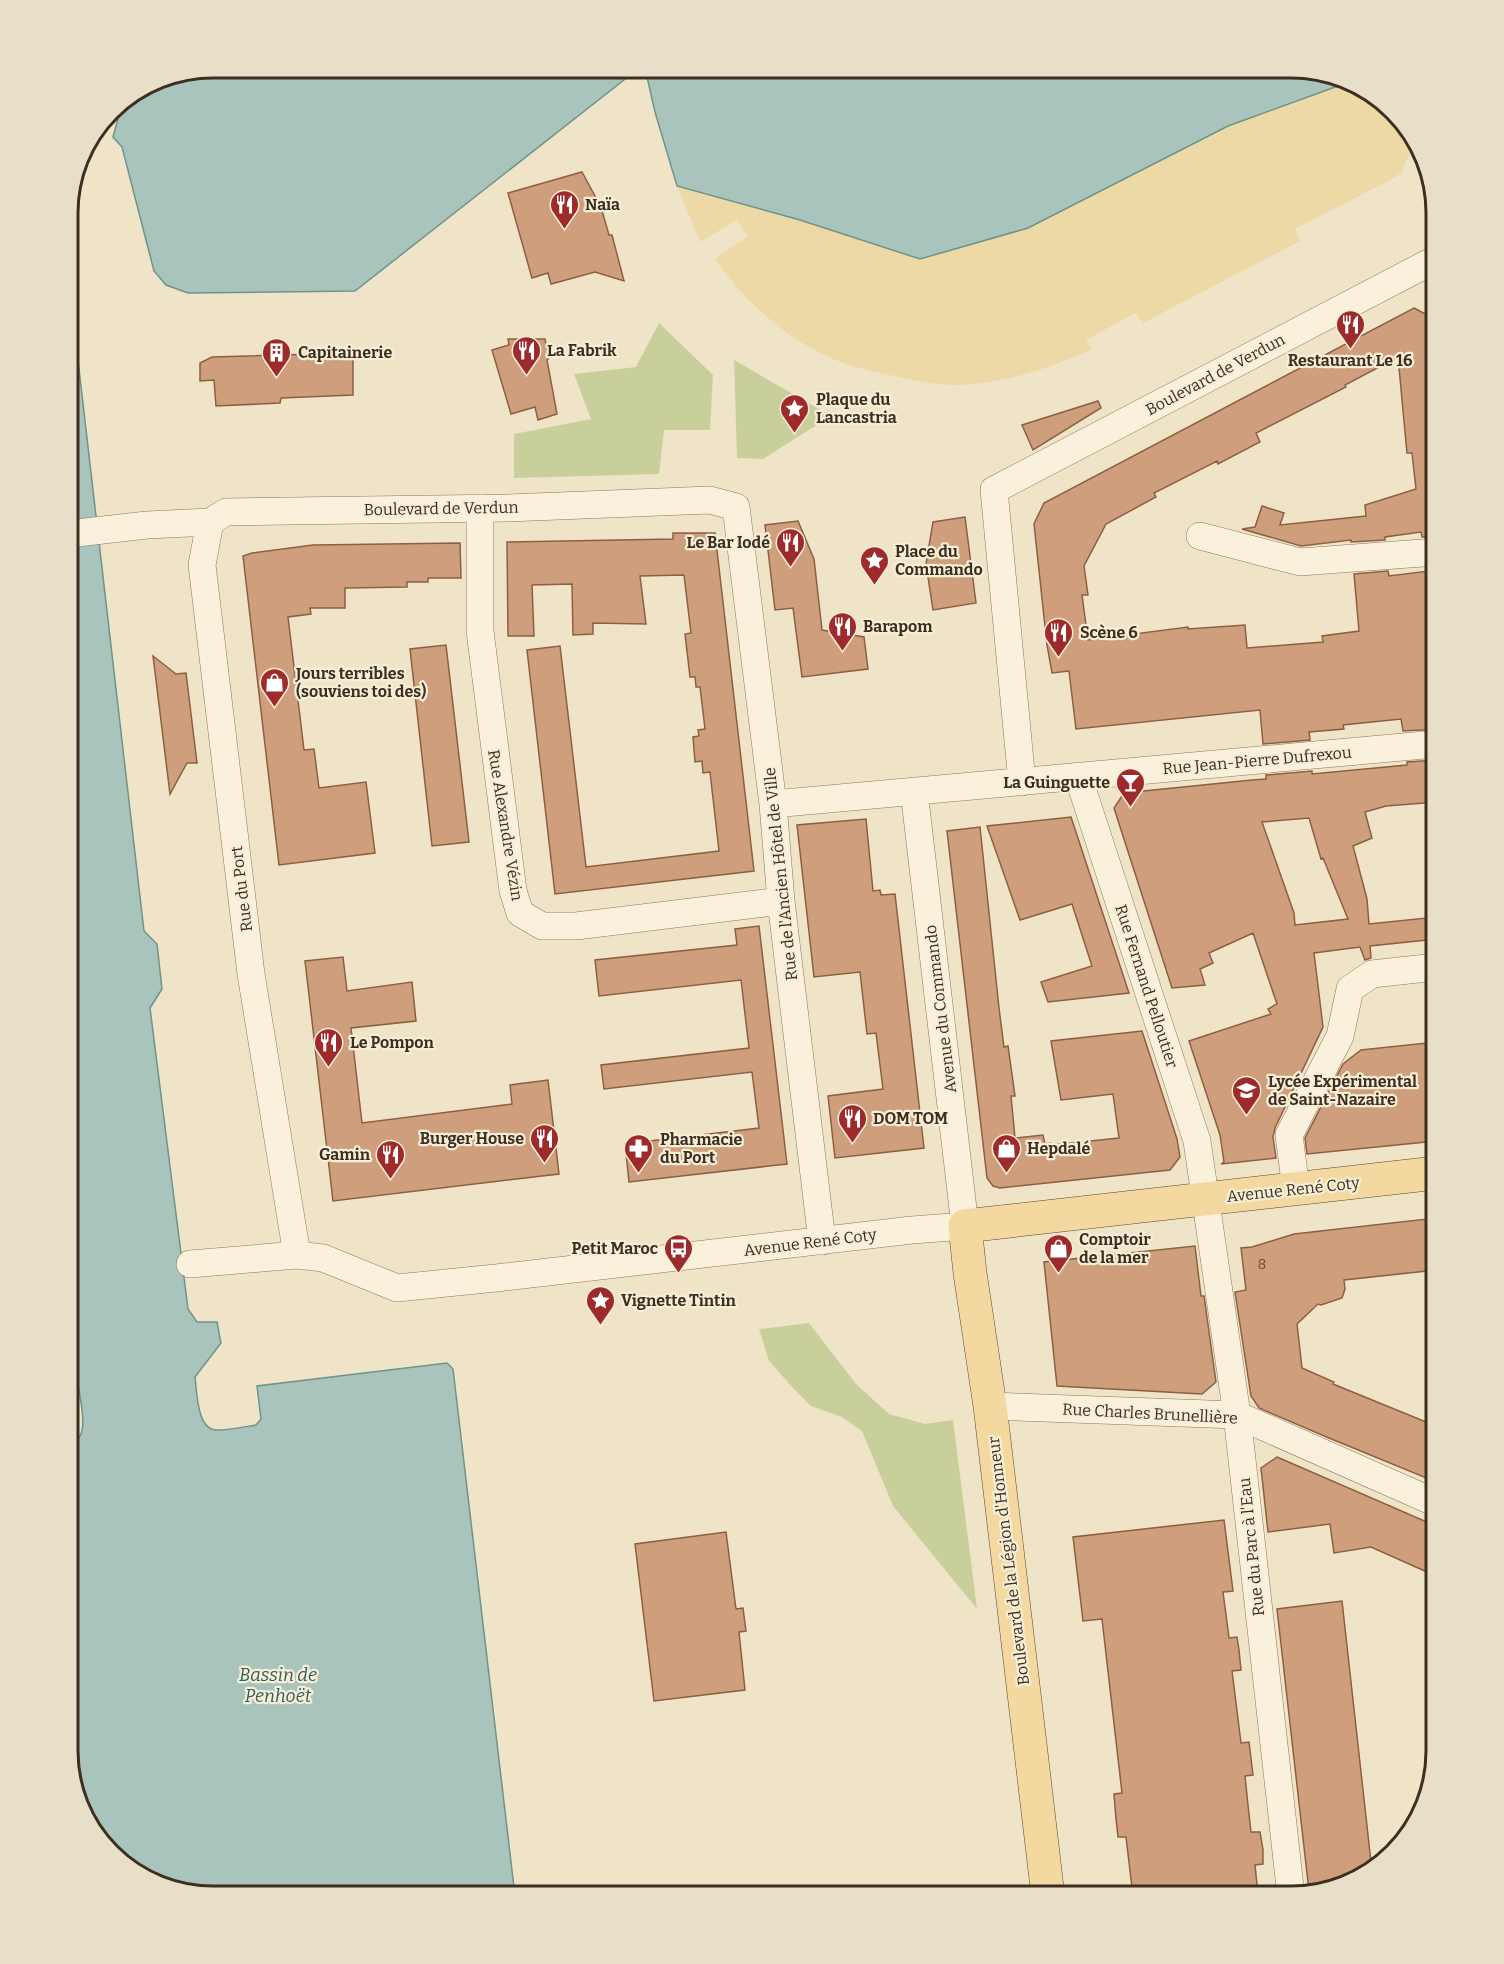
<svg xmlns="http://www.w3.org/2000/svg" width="1504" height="1964" font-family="Bitter,serif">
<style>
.green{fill:#c9cf9b}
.sand{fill:#ecd9a5}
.water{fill:#a9c4bc;stroke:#6f938a;stroke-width:1.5}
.building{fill:#cf9f7d;stroke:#8d5f41;stroke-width:1.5;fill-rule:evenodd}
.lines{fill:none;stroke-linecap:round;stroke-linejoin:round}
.minor-casing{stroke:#8d765c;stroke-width:28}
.major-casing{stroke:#5b4430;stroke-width:34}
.minor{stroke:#faf1dc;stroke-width:27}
.major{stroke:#f3d9a0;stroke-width:33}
.labels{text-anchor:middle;stroke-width:4.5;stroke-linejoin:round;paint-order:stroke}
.number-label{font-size:14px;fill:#624a37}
.poi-label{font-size:16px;font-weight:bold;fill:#3d2e20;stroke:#f7eed8;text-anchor:start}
.street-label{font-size:16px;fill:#3d2e20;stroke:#f7eed8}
.water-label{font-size:18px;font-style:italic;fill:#2f5d5a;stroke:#f7eed8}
.rim{fill:none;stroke:#3d2e20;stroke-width:3}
</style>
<rect width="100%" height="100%" fill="#f0e4c8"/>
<path class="green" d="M 659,323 L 713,375 L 710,430 L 664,430 L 659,474 L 514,478 L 514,434 L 591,419 L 574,374 L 636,367 Z
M 734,360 L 831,416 L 763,459 L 737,458 Z
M 809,1323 L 856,1384 L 889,1414 L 925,1424 L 953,1420 L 977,1609 L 893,1506 L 862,1431 L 842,1417 L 811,1406 L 794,1389 L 769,1361 L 759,1329 Z"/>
<path class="sand" d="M 645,68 L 1300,68 L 1364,87 L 1412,132 L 1415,142 L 1401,173 L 1392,179 L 1295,229 L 1300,241 L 1143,323 L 1135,313 L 1086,340 L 1091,350 C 1051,367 1015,380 972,384 C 948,387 922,382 899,377 C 880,373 860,369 841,362 C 790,343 746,303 715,259 L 748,236 L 737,220 L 700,242 L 677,186 L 655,112 Z"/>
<path class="water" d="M 213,68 L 627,68 L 629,76 L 355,291 L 188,293 L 166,285 L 154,271 L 122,147 L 113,137 L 123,100 L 158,78 Z
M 645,68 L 1300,68 L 1349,82 L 1228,126 L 1028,228 L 920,259 L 800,220 L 677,186 L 655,112 Z
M 87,142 L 68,219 L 68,203 L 83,148 Z
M 68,274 L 144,931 L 157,944 L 162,989 L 150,1008 L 188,1309 L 197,1322 L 217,1322 L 221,1343 L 195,1377 C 197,1393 197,1430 217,1430 C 230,1430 243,1427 256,1425 L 261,1419 L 257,1386 L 447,1363 L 453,1369 L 515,1896 L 212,1896 L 140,1877 L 92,1832 L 68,1751 L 68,1446 C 91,1439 81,1407 79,1389 L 68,1382 L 68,1325 L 71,1317 L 68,1294 Z"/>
<path class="building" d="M 582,172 L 601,207 L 609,235 L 612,235 L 624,281 L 595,272 L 551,284 L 548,273 L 532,278 L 508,193 Z
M 1414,308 L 1433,318 L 1437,343 L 1437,537 L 1422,537 L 1421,532 L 1385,537 L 1385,540 L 1351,542 L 1351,540 L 1301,546 L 1242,529 L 1255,527 L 1262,506 L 1284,513 L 1280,525 L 1366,516 L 1365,505 L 1416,489 L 1412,453 L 1407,453 L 1398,357 L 1345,385 L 1346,387 L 1256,433 L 1260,442 L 1218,464 L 1217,461 L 1154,493 L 1156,497 L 1106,524 L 1084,566 L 1088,595 L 1082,595 L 1088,640 L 1188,627 L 1188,629 L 1245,625 L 1247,648 L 1323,642 L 1322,636 L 1359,631 L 1354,574 L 1388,571 L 1389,576 L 1437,570 L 1437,729 L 1403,731 L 1401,719 L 1343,725 L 1344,729 L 1309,732 L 1310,740 L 1263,744 L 1260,710 L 1076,729 L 1069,671 L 1052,673 L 1047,645 L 1034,524 L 1044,503 Z
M 508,339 L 545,339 L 549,358 L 547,360 L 557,414 L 538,420 L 535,407 L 511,414 L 492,350 L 509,345 Z
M 353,353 L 353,395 L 281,398 L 280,403 L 216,406 L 214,380 L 200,381 L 200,363 L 212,357 Z
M 1098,401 L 1101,408 L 1033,450 L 1022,425 Z
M 965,517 L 976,603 L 933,610 L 926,564 L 933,522 Z
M 798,521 L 814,559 L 822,630 L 864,637 L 868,669 L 802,677 L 793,608 L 775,610 L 765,525 Z
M 673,533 L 715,533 L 754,871 L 555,894 L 527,650 L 560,646 L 586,867 L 719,851 L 710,772 L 703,773 L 702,761 L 695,762 L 693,737 L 699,736 L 698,730 L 705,729 L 700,687 L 696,687 L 695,677 L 690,677 L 685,634 L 691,633 L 684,575 L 640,576 L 646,624 L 593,623 L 593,634 L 573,635 L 572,584 L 532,585 L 534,636 L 508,636 L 507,542 L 673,539 Z
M 460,543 L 461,578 L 428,578 L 428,582 L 407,582 L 407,587 L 345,588 L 345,608 L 310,608 L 311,614 L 288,617 L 304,750 L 314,749 L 319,788 L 366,782 L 375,853 L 279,865 L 243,556 L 252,553 L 313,545 Z
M 446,645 L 469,842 L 432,846 L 410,649 Z
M 153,656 L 176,674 L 186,673 L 197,763 L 187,763 L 170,794 Z
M 1437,760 L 1437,802 L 1386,806 L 1365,812 L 1372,838 L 1353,846 L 1367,899 L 1369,924 L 1436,917 L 1436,939 L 1370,946 L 1371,958 L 1365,960 L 1360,947 L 1314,953 L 1323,1027 L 1275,1128 L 1273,1137 L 1276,1158 L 1221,1164 L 1224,1162 L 1220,1135 L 1189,1041 L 1271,1014 L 1268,1009 L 1277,1004 L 1253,933 L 1209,953 L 1213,963 L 1200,969 L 1205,985 L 1172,988 L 1114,808 L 1124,793 L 1252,780 L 1266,779 L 1266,775 L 1312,771 L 1312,774 L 1407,765 L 1407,762 ZM 1309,818 L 1321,859 L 1323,858 L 1348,919 L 1295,925 L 1294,913 L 1262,822 Z
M 1071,817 L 1129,993 L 1048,1002 L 1041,982 L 1092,966 L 1072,904 L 1020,920 L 987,826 Z
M 866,819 L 873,891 L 880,890 L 881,895 L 895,894 L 924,1148 L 835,1158 L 828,1096 L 883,1089 L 876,1033 L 867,1034 L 860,972 L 814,977 L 797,825 Z
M 980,827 L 999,1008 L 1004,1047 L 1008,1046 L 1015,1096 L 1011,1096 L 1015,1138 L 1043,1135 L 1045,1144 L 1051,1143 L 1052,1145 L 1119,1138 L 1113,1094 L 1061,1100 L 1051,1041 L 1142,1031 L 1177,1139 L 1180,1157 L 1170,1170 L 1000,1188 L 993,1186 L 987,1178 L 947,831 Z
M 759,926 L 787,1164 L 629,1182 L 625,1144 L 759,1128 L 752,1072 L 604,1089 L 601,1065 L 749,1048 L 741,980 L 599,996 L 595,960 L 737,945 L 735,929 Z
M 343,957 L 347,991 L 412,982 L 416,1021 L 351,1028 L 362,1123 L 512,1104 L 510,1085 L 548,1080 L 559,1174 L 333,1201 L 305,961 Z
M 1436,1042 L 1436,1141 L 1307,1154 L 1305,1138 L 1343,1064 L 1361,1050 Z
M 1436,1218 L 1436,1270 L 1344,1280 L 1345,1289 L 1342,1298 L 1321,1305 L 1318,1304 L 1297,1324 L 1302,1368 L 1334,1382 L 1333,1384 L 1436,1426 L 1436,1482 L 1329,1438 L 1259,1408 L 1251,1396 L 1235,1292 L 1246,1290 L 1241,1248 L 1252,1247 L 1294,1234 Z
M 1195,1246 L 1201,1296 L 1204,1296 L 1216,1382 L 1202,1394 L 1057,1386 L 1044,1262 Z
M 1277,1457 L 1436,1526 L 1436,1576 L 1371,1547 L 1334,1553 L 1330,1524 L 1268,1532 L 1261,1468 Z
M 1224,1520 L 1233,1591 L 1223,1592 L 1229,1638 L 1237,1637 L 1239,1650 L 1241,1670 L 1232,1671 L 1241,1743 L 1249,1742 L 1253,1775 L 1245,1776 L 1248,1805 L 1251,1832 L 1260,1832 L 1263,1850 L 1263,1864 L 1255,1865 L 1258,1894 L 1243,1896 L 1133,1896 L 1126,1837 L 1118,1837 L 1116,1819 L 1114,1794 L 1122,1793 L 1102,1619 L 1083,1621 L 1073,1537 Z
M 726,1532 L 736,1609 L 743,1608 L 746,1631 L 739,1632 L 745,1690 L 654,1701 L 635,1544 Z
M 1342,1601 L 1372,1871 L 1309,1891 L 1277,1609 Z"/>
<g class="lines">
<defs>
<path id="minor" d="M 480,508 L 480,631 L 513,891 L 520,913 L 542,926 L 576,926 L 781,901
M 210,522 L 202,565 L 251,974 L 297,1255
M 68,534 L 147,525 L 210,522 L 226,512 L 507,508 L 710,500 L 736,507 L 773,804 L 781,901 L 822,1241
M 1200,536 L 1300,562 L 1436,552
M 1078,776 L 1197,1141 L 1237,1415 L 1291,1896
M 1022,782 L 994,490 L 1436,259
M 773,804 L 1436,744
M 1296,1189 L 1289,1135 L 1340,1036 L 1350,989 L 1372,974 L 1436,967
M 190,1264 L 297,1255 L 323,1258 L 397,1288 L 496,1278 L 912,1230 L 965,1226 L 914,791
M 990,1406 L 1237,1415 L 1436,1503"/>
<path id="major" d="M 1048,1896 L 990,1406 L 970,1273 L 965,1226 L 1436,1173"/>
</defs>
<use href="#minor" class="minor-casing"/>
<use href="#major" class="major-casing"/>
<use href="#minor" class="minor"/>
<use href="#major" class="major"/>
</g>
<defs>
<symbol id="restaurant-pin" viewBox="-11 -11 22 30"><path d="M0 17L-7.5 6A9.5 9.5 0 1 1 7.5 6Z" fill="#9e2a2b" stroke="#f7eed8"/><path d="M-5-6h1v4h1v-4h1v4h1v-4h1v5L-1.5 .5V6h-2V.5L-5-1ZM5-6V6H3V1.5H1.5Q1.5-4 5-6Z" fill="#fff"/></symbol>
<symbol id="building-pin" viewBox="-11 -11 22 30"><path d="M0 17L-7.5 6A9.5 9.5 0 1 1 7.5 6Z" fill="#9e2a2b" stroke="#f7eed8"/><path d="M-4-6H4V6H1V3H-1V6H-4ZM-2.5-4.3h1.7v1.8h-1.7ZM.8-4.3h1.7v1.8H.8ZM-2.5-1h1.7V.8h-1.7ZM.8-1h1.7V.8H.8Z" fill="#fff"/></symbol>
<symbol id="sight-pin" viewBox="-11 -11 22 30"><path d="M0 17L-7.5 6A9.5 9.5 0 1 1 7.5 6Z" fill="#9e2a2b" stroke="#f7eed8"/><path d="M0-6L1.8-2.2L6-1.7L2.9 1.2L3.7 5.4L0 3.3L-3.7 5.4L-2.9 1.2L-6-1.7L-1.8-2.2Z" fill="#fff"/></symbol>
<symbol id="shop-pin" viewBox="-11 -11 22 30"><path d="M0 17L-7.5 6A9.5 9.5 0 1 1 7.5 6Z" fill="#9e2a2b" stroke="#f7eed8"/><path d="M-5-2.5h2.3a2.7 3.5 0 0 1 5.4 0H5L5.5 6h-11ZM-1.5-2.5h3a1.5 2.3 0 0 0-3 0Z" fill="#fff"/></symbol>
<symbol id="bar-pin" viewBox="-11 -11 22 30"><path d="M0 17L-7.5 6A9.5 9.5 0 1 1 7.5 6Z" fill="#9e2a2b" stroke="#f7eed8"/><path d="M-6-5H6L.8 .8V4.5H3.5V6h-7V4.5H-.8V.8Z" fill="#fff"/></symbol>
<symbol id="school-pin" viewBox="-11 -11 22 30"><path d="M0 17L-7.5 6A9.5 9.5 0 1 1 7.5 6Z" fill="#9e2a2b" stroke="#f7eed8"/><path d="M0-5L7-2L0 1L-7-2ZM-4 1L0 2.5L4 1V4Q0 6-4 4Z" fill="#fff"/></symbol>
<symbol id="pharmacy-pin" viewBox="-11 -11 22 30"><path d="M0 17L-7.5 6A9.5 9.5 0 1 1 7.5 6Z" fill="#9e2a2b" stroke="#f7eed8"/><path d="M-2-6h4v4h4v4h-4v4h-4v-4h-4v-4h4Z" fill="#fff"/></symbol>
<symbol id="bus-pin" viewBox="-11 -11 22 30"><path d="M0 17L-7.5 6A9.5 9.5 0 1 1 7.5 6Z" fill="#9e2a2b" stroke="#f7eed8"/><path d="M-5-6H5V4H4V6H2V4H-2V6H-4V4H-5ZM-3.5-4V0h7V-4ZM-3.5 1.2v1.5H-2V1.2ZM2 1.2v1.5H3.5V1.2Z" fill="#fff"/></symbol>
</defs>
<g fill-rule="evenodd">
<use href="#restaurant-pin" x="548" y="188" width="33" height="45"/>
<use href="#restaurant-pin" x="1334" y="308" width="33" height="45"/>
<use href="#restaurant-pin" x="510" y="334" width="33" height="45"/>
<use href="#building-pin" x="260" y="336" width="33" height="45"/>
<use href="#sight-pin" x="778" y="392" width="33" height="45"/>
<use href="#restaurant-pin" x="774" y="526" width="33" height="45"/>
<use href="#sight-pin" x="858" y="544" width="33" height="45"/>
<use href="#restaurant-pin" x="826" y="610" width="33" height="45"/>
<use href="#restaurant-pin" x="1042" y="616" width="33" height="45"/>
<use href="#shop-pin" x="258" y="666" width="33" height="45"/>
<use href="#bar-pin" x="1114" y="766" width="33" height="45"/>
<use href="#restaurant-pin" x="312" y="1026" width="33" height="45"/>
<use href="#school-pin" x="1230" y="1074" width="33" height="45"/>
<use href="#restaurant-pin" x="836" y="1102" width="33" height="45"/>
<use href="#restaurant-pin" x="528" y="1122" width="33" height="45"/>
<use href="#pharmacy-pin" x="622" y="1132" width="33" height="45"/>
<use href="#shop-pin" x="990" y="1132" width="33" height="45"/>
<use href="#restaurant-pin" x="374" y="1138" width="33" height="45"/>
<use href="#bus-pin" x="662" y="1232" width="33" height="45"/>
<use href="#shop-pin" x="1042" y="1232" width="33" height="45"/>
<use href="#sight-pin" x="584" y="1284" width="33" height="45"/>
</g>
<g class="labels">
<g class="number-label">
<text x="1262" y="1269">8</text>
</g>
<g class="poi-label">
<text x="585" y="210">Naïa</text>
<text x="547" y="356">La Fabrik</text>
<text x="298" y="358">Capitainerie</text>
<text x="1350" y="366" text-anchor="middle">Restaurant Le 16</text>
<text x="816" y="405">Plaque du<tspan x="816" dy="18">Lancastria</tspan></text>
<text x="770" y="548" text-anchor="end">Le Bar Iodé</text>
<text x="895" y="557">Place du<tspan x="895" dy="18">Commando</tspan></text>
<text x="863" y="632">Barapom</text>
<text x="1080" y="638">Scène 6</text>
<text x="296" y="679">Jours terribles<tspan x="296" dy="18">(souviens toi des)</tspan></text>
<text x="1110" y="788" text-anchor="end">La Guinguette</text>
<text x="350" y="1048">Le Pompon</text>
<text x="1268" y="1087">Lycée Expérimental<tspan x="1268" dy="18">de Saint-Nazaire</tspan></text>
<text x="873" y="1124">DOM TOM</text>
<text x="524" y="1144" text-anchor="end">Burger House</text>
<text x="660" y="1145">Pharmacie<tspan x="660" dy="18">du Port</tspan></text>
<text x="1027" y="1154">Hepdalé</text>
<text x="370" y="1160" text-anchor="end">Gamin</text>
<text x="1079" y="1245">Comptoir<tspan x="1079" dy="18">de la mer</tspan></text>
<text x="658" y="1254" text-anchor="end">Petit Maroc</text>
<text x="621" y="1306">Vignette Tintin</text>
</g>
<g class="street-label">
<text transform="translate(1215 374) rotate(-28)" y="6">Boulevard de Verdun</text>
<text transform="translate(441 508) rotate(-1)" y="6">Boulevard de Verdun</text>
<text transform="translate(1257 760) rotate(-5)" y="6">Rue Jean-Pierre Dufrexou</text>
<text transform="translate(506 825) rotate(81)" y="6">Rue Alexandre Vézin</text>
<text transform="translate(780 874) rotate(-96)" y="6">Rue de l'Ancien Hôtel de Ville</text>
<text transform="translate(241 889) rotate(-97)" y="6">Rue du Port</text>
<text transform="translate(1147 986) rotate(72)" y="6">Rue Fernand Pelloutier</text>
<text transform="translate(940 1009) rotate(-97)" y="6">Avenue du Commando</text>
<text transform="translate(1293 1189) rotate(-6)" y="6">Avenue René Coty</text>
<text transform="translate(810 1242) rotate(-7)" y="6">Avenue René Coty</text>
<text transform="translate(1150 1413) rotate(3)" y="6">Rue Charles Brunellière</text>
<text transform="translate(1251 1547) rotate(-96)" y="6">Rue du Parc à l'Eau</text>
<text transform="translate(1008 1561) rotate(-97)" y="6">Boulevard de la Légion d'Honneur</text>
</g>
<g class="water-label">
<text x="278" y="1681">Bassin de<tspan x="278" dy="21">Penhoët</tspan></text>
</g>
</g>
<path d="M0 0H1504V1964H0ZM213 78H1291A135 135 0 0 1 1426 213V1751A135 135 0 0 1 1291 1886H213A135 135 0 0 1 78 1751V213A135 135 0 0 1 213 78Z" fill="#e8dfc9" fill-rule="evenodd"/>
<path class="rim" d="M213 78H1291A135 135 0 0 1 1426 213V1751A135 135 0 0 1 1291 1886H213A135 135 0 0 1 78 1751V213A135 135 0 0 1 213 78Z"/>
</svg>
